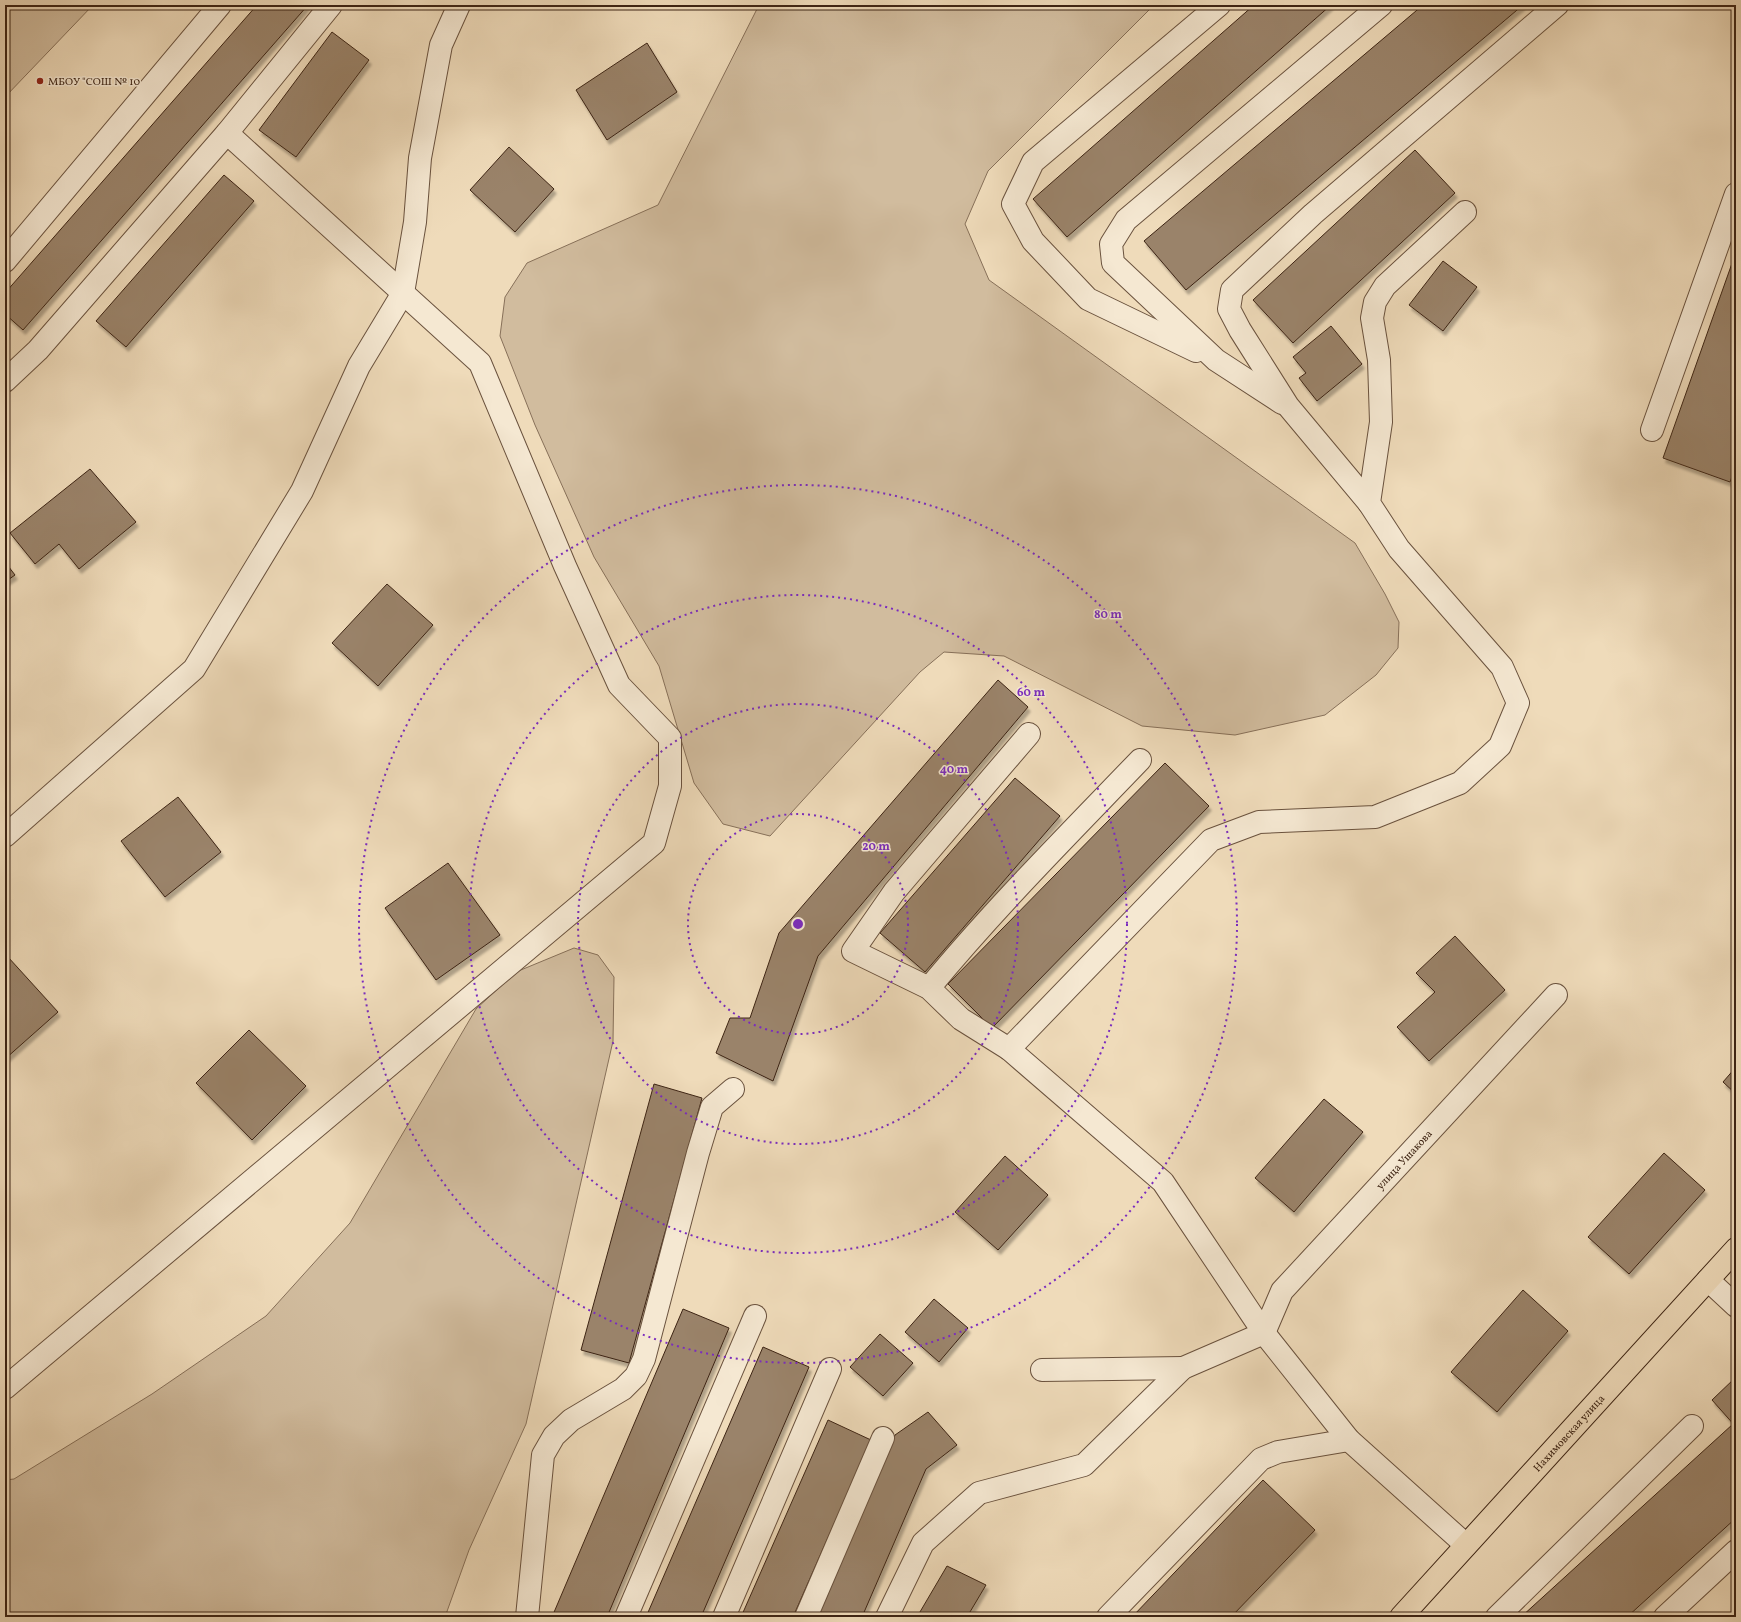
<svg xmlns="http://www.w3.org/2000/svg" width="1741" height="1622" font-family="Vollkorn,serif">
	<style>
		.green { fill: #d1bc9e; stroke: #877059 }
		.building { fill: #9a836a; stroke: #3d2414; filter: url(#shadow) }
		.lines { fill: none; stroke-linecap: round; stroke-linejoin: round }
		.minor-casing { stroke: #6a523e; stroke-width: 24 }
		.major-casing { stroke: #3d2414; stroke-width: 24 }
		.minor { stroke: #f5e8d2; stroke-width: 22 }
		.major { stroke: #efdbba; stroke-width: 22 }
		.ring { fill: none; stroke: #7b2cbf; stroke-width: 2; stroke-dasharray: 2 4 }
		.poi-dot { fill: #8f2418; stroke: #f5e8d2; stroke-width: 1.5 }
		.labels { text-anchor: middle; stroke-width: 3; stroke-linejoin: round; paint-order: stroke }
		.poi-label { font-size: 11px; fill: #3d2414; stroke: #f5e8d2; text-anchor: start }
		.street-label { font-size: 11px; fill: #3d2414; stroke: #f5e8d2 }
		.centre { fill: #7b2cbf; stroke: #f5e8d2; stroke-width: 2 }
		.ring-label { font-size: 12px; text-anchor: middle; font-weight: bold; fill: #7b2cbf; stroke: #f5e8d2; stroke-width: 3; stroke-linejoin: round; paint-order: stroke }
	</style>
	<defs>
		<filter id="shadow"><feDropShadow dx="2.5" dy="4.5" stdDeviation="1" flood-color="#0004"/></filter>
	</defs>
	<rect width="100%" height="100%" fill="#efdbba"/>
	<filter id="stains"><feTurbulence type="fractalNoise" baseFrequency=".005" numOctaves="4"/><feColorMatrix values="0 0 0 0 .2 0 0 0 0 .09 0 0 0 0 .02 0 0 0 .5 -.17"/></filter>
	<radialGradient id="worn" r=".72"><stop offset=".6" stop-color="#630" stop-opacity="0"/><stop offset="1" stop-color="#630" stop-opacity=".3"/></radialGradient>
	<path class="green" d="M5 5H93L5 97Z
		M759 5H1154L988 171 965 224 989 280 1355 543 1385 594 1399 622 1398 648 1376 675 1325 715 1235 735 1142 726 1004 656 944 652 920 672 770 836 723 824 694 783 659 666 594 557 535 425 500 336 505 297 527 263 658 205Z
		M574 948 598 955 614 977 613 1041 526 1424 469 1550 445 1617H5V1480L14 1479 152 1394 266 1316 350 1223 476 1009 516 972Z"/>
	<path class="building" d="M257 5H308L23 330 5 314V293Z
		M1254 5H1331L1067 237 1033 199Z
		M1423 5H1523L1186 290 1144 241Z
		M332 32 369 60 296 157 259 130Z
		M647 43 677 92 607 140 576 90Z
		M509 147 554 189 515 232 470 190Z
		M1415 150 1455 193 1293 343 1253 300Z
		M224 175 254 201 126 347 96 321Z
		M1736 252V466L1730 482 1663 458Z
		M1443 261 1477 287 1443 331 1409 305Z
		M1331 326 1362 364 1317 401 1299 378 1306 373 1293 357Z
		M90 469 136 522 79 569 59 544 35 564 10 533Z
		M5 562 15 575 5 582Z
		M387 584 433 625 378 686 332 643Z
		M998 680 1028 707 818 956 773 1081 716 1053 730 1018H750L779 933Z
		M1165 763 1209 806 992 1028 948 984Z
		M1015 778 1060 816 925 972 880 933Z
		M178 797 221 852 165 897 121 841Z
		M448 863 500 935 436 980 385 908Z
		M1455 936 1505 990 1429 1061 1397 1027 1435 992 1416 973Z
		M8 957 58 1012 5 1059V960Z
		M249 1030 306 1086 252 1140 196 1083Z
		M1736 1067V1094L1723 1082Z
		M654 1084 702 1098 629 1363 581 1350Z
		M1324 1099 1363 1132 1294 1212 1255 1178Z
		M1664 1153 1705 1190 1629 1274 1588 1237Z
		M1005 1156 1048 1195 998 1250 955 1212Z
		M1523 1290 1568 1331 1497 1412 1451 1372Z
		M934 1299 968 1328 939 1362 905 1332Z
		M683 1309 729 1328 607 1617H552Z
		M880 1334 913 1363 883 1396 850 1367Z
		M763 1347 809 1367 701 1617H646Z
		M1736 1377V1427L1712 1400Z
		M928 1412 957 1445 926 1469 862 1617H817L895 1435Z
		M828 1420 871 1440 793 1617H741Z
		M1733 1424 1736 1427V1518L1627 1617H1521Z
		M1263 1480 1315 1530 1231 1617H1132Z
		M947 1566 986 1585 967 1617H917Z"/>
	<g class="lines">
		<g class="minor-casing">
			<g id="minor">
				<path d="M5 261 220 5"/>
				<path d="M1196 351 1088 299 1033 241 1013 204 1033 162 1219 5"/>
				<path d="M5 381 38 350 227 133 331 5"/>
				<path d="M1282 403 1216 360 1113 263 1111 244 1126 220 1381 5"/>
				<path d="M1652 430 1736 194"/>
				<path d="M1369 503 1288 406 1240 330 1229 309 1232 290 1313 214 1557 5"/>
				<path d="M1029 734 894 892 853 951 929 988 961 1019 1009 1049 1163 1182 1264 1333 1349 1440 1466 1545"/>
				<path d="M5 836 194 669 302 491 359 366 403 293 415 222 420 158 441 45 459 5"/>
				<path d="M929 988C995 908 1068 835 1140 760"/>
				<path d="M1009 1049 1211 840 1259 822 1375 817 1460 783 1500 746 1518 703 1502 667 1399 549 1369 503 1381 422 1379 360 1372 318 1375 302 1385 286 1465 212"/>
				<path d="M1708 1280 1736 1306"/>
				<path id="s1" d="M1264 1333 1282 1291 1556 995"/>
				<path d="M1042 1370 1183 1368"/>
				<path d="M5 1388 654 843 670 786V738L619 685 565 566 480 363 227 133"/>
				<path d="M527 1617 543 1455 554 1436 571 1420 623 1389 636 1376 644 1359 698 1153 712 1107 733 1089"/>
				<path d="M626 1617 755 1316"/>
				<path d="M724 1617 830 1369"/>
				<path d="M806 1617 883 1438"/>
				<path d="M887 1617 923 1543 979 1493 1084 1465 1183 1368 1264 1333"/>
				<path d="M1108 1617 1261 1459 1278 1452 1349 1440"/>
				<path d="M1497 1617 1692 1426"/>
				<path d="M1665 1617 1736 1551"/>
			</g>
		</g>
		<g class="major-casing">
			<g id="major">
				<path id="s2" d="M1401 1617 1736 1249"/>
			</g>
		</g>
		<use href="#minor" class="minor"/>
		<use href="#major" class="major"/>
	</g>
	<g class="ring">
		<circle cx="798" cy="924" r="110"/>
		<circle cx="798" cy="924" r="220"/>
		<circle cx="798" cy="924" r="329"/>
		<circle cx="798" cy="924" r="439"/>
	</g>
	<circle class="poi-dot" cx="40" cy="81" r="4"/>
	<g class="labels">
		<g class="poi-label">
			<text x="48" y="85">МБОУ "СОШ № 10</text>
		</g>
		<g class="street-label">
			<text dy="4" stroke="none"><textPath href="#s1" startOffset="225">улица Ушакова</textPath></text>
			<text dy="4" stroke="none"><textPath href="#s2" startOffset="249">Нахимовская улица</textPath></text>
		</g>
	</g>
	<circle cx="798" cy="924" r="6" class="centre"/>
	<g class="ring-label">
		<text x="1108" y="618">80 m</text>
		<text x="1031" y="696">60 m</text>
		<text x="954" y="773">40 m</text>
		<text x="876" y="850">20 m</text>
	</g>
	<rect width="1741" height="1622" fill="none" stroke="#efdbba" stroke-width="20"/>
	<rect x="6" y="6" width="1729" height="1610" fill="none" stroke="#3d2414" stroke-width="2"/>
	<rect x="10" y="10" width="1721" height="1602" fill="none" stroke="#3d2414"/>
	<rect width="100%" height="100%" filter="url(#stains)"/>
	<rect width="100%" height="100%" fill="url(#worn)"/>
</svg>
